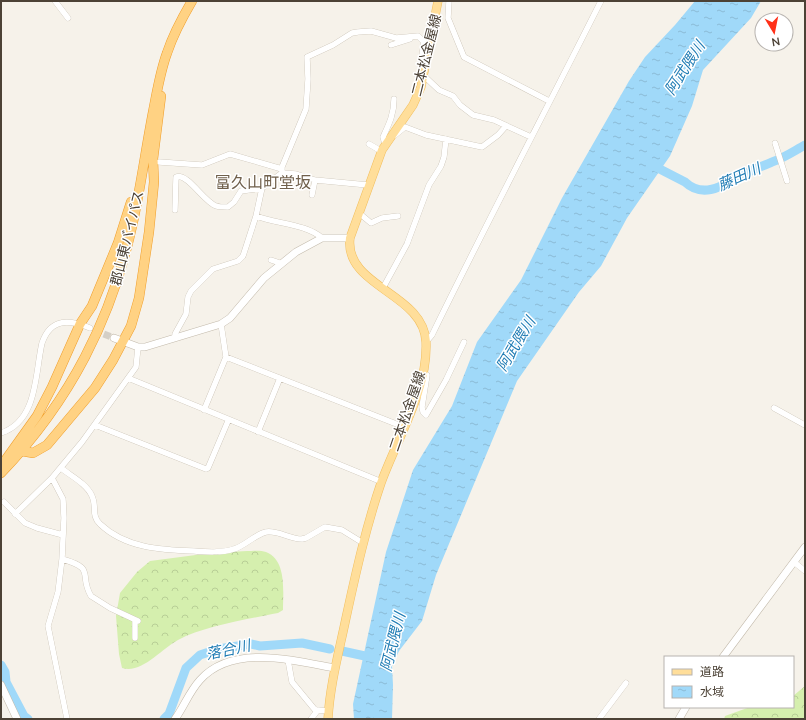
<svg xmlns="http://www.w3.org/2000/svg" width="806" height="720" font-family="Mulish,'Noto Sans JP',sans-serif">
	<style>
		.forest { fill: url(#forest-crowns) }
		.water { fill: url(#water-ripples) }
		.lines { fill: none; stroke-linecap: round; stroke-linejoin: round }
		.river { stroke: #a0d9f9; stroke-width: 9 }
		.tertiary-tunnel { stroke: #d4cfc6; stroke-width: 7; stroke-dasharray: 7 3.5; stroke-linecap: butt }
		.minor-casing { stroke: #c3baab; stroke-width: 6 }
		.tertiary-casing { stroke: #c3baab; stroke-width: 8 }
		.primary-casing { stroke: #f2be5c; stroke-width: 9 }
		.trunk-casing { stroke: #f09e2a; stroke-width: 10 }
		.minor { stroke: #fff; stroke-width: 5.5 }
		.tertiary { stroke: #fff; stroke-width: 7 }
		.primary { stroke: #ffde9a; stroke-width: 8 }
		.trunk { stroke: #ffd283; stroke-width: 9 }
		.labels { text-anchor: middle; stroke-width: 3; stroke-linejoin: round; paint-order: stroke }
		.street-label { font-size: 14px; fill: #4c4236; stroke: #fff }
		.water-label { font-size: 15px; font-style: italic; fill: #1f7cb4; stroke: #fff }
		.quarter-label { font-size: 16px; fill: #70604c; stroke: #fff }
	</style>
	<defs>
		<pattern id="forest-crowns" width="20" height="18" patternUnits="userSpaceOnUse"><rect width="20" height="18" fill="#d5efae"/><path d="M2 6a3 3 0 1 1 6 0M12 15a3 3 0 1 1 6 0" fill="none" stroke="#b8ce96"/></pattern>
		<pattern id="water-ripples" width="26" height="14" patternUnits="userSpaceOnUse"><rect width="26" height="14" fill="#a0d9f9"/><path d="M2 4q2-2 4 0t4 0M15 11q2-2 4 0t4 0" fill="none" stroke="#8bbbd6"/></pattern>
	</defs>
	<rect width="100%" height="100%" fill="#f6f2ea"/>
	<path class="forest" d="M247 551C252 551 261 550 266 552 287 560 283 592 283 610L278 613C248 619 204 626 178 640 161 649 142 674 122 668L119 654 116 616 120 593 137 572 150 561 211 553Z
		M805 686V719H724L725 716 750 707H793V696Z"/>
	<path class="water" d="M695 1H761L751 18 703 70 692 106 670 156 627 218 601 266 579 292 517 381 436 575 422 621 399 651 392 666 393 685 392 719H354L353 704 386 552 413 470 452 406 477 342 521 280 562 198 629 81 645 57 675 25Z"/>
	<g class="lines">
		<path class="river" d="M650 164 685 182C705 201 728 182 747 173 755 168 764 166 772 162 784 158 794 151 805 145
			M342 651 374 658
			M1 665 5 672 6 682 24 716 28 719
			M164 719 169 714 186 668 200 655 218 649 251 644 260 646 302 643 330 649"/>
		<path class="tertiary-tunnel" d="M94 330 114 338"/>
		<g class="minor-casing">
			<path id="minor" d="M55 1 68 18
				M449 1 448 18 464 57 549 101
				M391 45 410 39
				M423 75 439 90 453 96 460 105 473 115 494 120 531 137
				M395 135 405 127 426 135 482 147 498 135 506 126
				M775 143 787 181
				M369 144 381 151
				M385 144 383 137C389 124 394 114 394 99
				M159 162 202 165 230 154 282 169
				M368 185 315 180 296 174 282 173V167L306 109 308 79 307 57 333 45 352 33 358 32 371 31 396 38 418 36 424 42 421 62 425 68
				M312 195 315 180
				M175 210 176 177C188 173 203 201 216 206 219 207 224 207 228 207L234 202 241 191 262 188 282 173
				M359 213 371 223 382 218 398 216
				M256 216C277 224 306 224 322 238
				M271 260 280 263
				M383 288 407 244 429 185 441 166 444 157 446 139
				M175 338V334L186 314 188 297 191 291 213 269 238 261 243 256 256 216 262 188
				M426 342 432 335C487 222 545 112 601 1
				M226 357 404 427
				M422 373 427 375 422 407 423 412 426 415 446 380 464 342
				M128 378 382 482
				M774 408 805 425
				M204 410 226 357 221 324
				M95 425 206 469 208 468 228 421
				M258 432 280 378
				M1 433C38 421 35 373 42 343 51 317 70 320 90 328
				M61 468C71 476 87 484 92 496 97 506 91 516 100 524 125 548 161 550 194 551 207 552 221 553 234 549 245 546 254 535 266 532 278 530 289 539 302 539L306 538 325 527 342 530 363 543
				M52 478 63 499 64 518 62 559 58 592 48 626 67 719
				M4 502 25 523 37 528 63 535
				M15 514 52 478 82 442 136 367 138 347
				M62 559C97 569 78 574 91 596L110 608 138 621
				M794 562 805 571
				M135 620V638
				M288 660 292 682 316 711
				M311 719 318 710 329 711
				M599 719 626 683"/>
		</g>
		<g class="tertiary-casing">
			<path id="tertiary" d="M114 338 138 347H145L221 324 230 318 264 278 296 252 322 238H350
				M723 657 805 547
				M1 685 17 719
				M175 719C184 707 189 692 200 680 232 644 292 660 334 668
				M679 719 686 707"/>
		</g>
		<g class="primary-casing">
			<path id="primary" d="M328 719C330 684 339 652 346 618 356 572 366 527 381 483 397 438 428 391 426 342 424 293 344 287 350 238L382 150 413 105 421 87 438 1"/>
		</g>
		<g class="trunk-casing">
			<path id="trunk" d="M22 451 33 453 47 445 95 388 113 360 131 326 139 298 149 232 154 182 153 159 161 96
				M4 462 37 416 52 387 80 324 92 306 118 243 131 202
				M1 473C70 401 112 319 133 222 141 185 146 148 153 112 157 92 160 72 167 53 173 35 182 18 192 1"/>
		</g>
		<use href="#minor" class="minor"/>
		<use href="#tertiary" class="tertiary"/>
		<use href="#primary" class="primary"/>
		<use href="#trunk" class="trunk"/>
	</g>
	<g class="labels">
		<g class="street-label">
			<text transform="translate(426 55) rotate(-76)" y="5">二本松金屋線</text>
			<text transform="translate(127 238) rotate(-76)" y="5">郡山東バイパス</text>
			<text transform="translate(407 411) rotate(-71)" y="5">二本松金屋線</text>
		</g>
		<g class="water-label">
			<text transform="translate(685 68) rotate(-57)" y="5">阿武隈川</text>
			<text transform="translate(739 177) rotate(-24)" y="5">藤田川</text>
			<text transform="translate(516 344) rotate(-59)" y="5">阿武隈川</text>
			<text transform="translate(393 642) rotate(-76)" y="5">阿武隈川</text>
			<text transform="translate(228 650) rotate(-12)" y="5">落合川</text>
		</g>
		<g class="quarter-label">
			<text x="263" y="188">富久山町堂坂</text>
		</g>
	</g>
	<rect width="806" height="720" fill="none" stroke="#4c4236" stroke-width="4"/>
	<rect x="664" y="656" width="130" height="52" fill="#ffffff" stroke="#b7b3af"/>
	<rect x="672" y="669" width="20" height="6" fill="#ffde9a" stroke="#b7b3af"/>
	<text x="700" y="676" font-size="12" fill="#4c4236">道路</text>
	<rect x="672" y="686" width="20" height="12" fill="url(#water-ripples)" stroke="#b7b3af"/>
	<text x="700" y="696" font-size="12" fill="#4c4236">水域</text>
	<g transform="translate(774 32) rotate(170)"><circle r="19" fill="#ffffff" stroke="#b7b3af"/>
	<path d="M0-3L7 15L0 10L-7 15Z" fill="#ff3018"/>
	<text y="-6" font-size="11" font-weight="bold" text-anchor="middle" fill="#4c4236">N</text>
	</g>
</svg>
